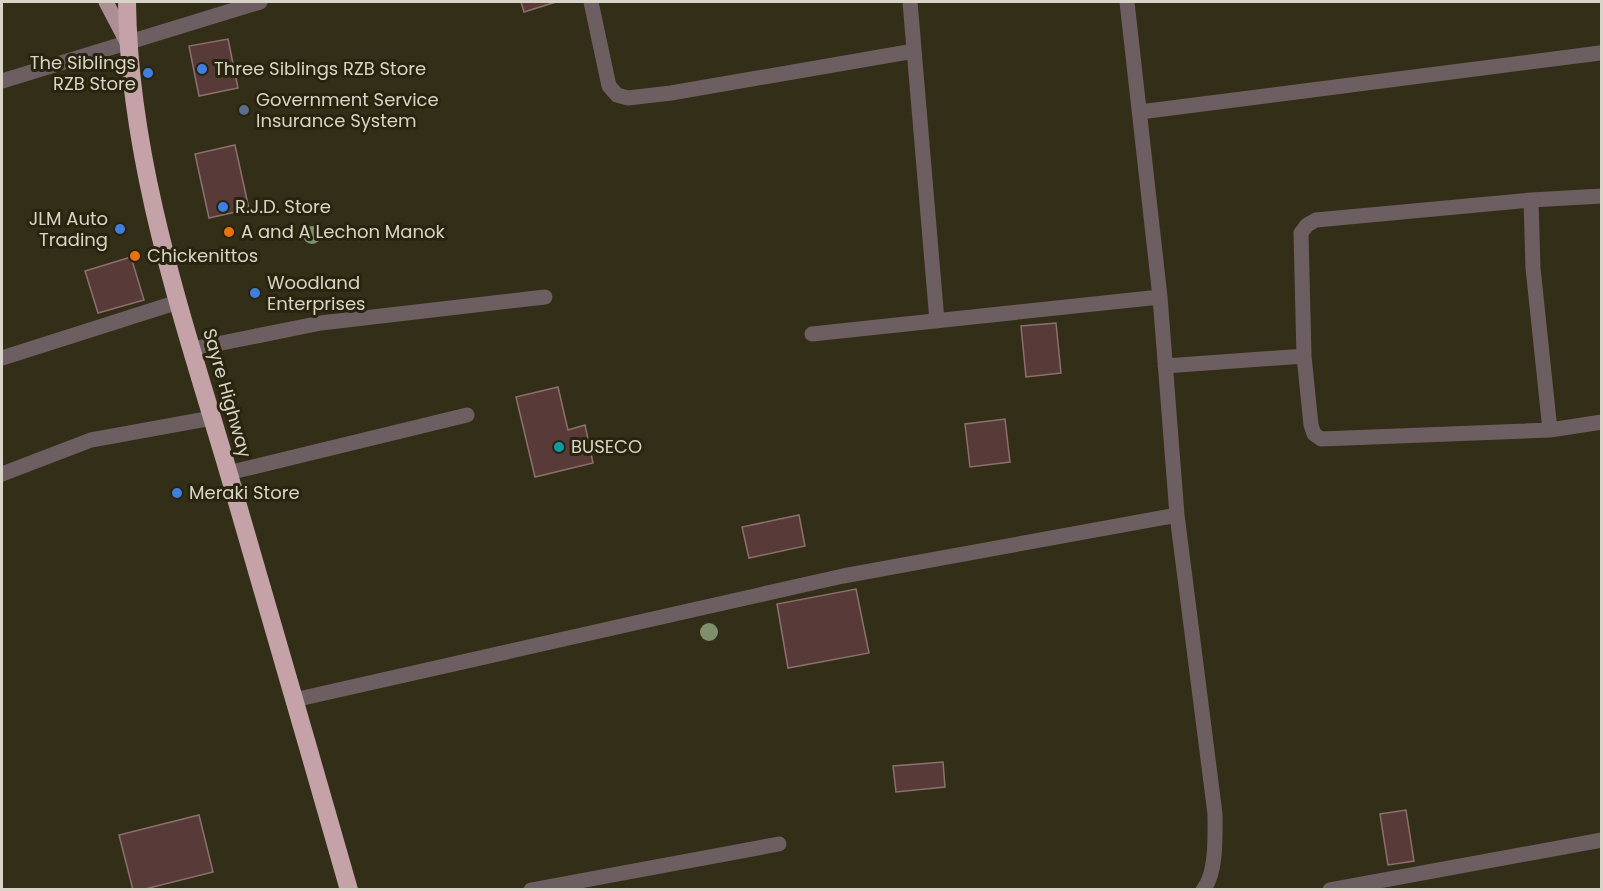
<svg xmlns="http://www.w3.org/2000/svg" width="1603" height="891" font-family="Poppins,sans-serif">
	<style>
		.building { fill: #583b39; stroke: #8c706d; stroke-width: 1.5 }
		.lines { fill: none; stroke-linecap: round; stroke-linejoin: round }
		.minor { stroke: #6d5f61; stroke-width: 15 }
		.major { stroke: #ab8f94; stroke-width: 15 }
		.highway { stroke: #c4a2a7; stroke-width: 18 }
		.tree { fill: #7f8f6c }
		.shop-dot { fill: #3f7fe0; stroke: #29240e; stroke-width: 2 }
		.service-dot { fill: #5c6f8a; stroke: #29240e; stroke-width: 2 }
		.food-dot { fill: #e8710a; stroke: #29240e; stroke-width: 2 }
		.culture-dot { fill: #0f9aa8; stroke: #29240e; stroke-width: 2 }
		.labels { text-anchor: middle; stroke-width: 6; stroke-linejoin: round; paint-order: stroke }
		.poi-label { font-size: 18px; fill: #d8d5c8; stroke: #29240e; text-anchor: start }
		.street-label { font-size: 18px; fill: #d8d5c8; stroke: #29240e }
	</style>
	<rect width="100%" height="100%" fill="#332e18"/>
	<path class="building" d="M521 2H556L524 12Z
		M228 39 238 88 199 96 189 46Z
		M235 145 249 209 209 218 195 154Z
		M131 257 144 300 98 313 85 271Z
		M1056 323 1061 373 1026 377 1021 326Z
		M558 387 568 430 585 425 593 463 535 477 516 397Z
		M1005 419 1010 462 970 467 965 424Z
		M799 515 805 546 749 558 742 527Z
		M856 589 869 653 788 668 777 604Z
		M943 762 945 787 896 792 893 766Z
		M1406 810 1414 861 1388 865 1380 814Z
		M199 815 213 872 141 890H133L119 835Z"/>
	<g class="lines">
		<path class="minor" d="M591 2 609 86 617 95 628 98 671 93 914 51
			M910 2 937 321
			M1127 2 1160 297 1177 515 1215 814C1215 834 1217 874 1203 890
			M2 81 260 2
			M1140 112 1600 53
			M1531 200 1533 268 1550 430
			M812 334 1160 297
			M192 349 321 323 545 297
			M1304 356 1311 425 1314 434 1321 439 1550 430 1602 422
			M2 358 178 302
			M1165 366 1304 356 1301 233 1307 225 1316 220 1531 200 1602 196
			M228 473 467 415
			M2 474 91 440 212 418
			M294 700 843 576 1177 515
			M531 890 779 844
			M1330 890 1602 840"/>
		<path class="major" d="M106 2 127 42"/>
		<path class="highway" d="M127 2C129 160 181 313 226 464 268 606 308 748 349 890"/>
	</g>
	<g class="tree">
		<circle cx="312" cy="235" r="9"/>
		<circle cx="709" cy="632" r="9"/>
	</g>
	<g class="shop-dot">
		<circle cx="202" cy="69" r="6"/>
		<circle cx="148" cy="73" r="6"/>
		<circle cx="223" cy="207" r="6"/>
		<circle cx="120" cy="229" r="6"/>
		<circle cx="255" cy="293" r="6"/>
		<circle cx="177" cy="493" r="6"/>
	</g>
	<circle class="service-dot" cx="244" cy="110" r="6"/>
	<g class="food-dot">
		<circle cx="229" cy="232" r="6"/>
		<circle cx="135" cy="256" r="6"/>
	</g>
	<circle class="culture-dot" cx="559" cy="447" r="6"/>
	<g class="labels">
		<g class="poi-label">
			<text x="136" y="69" text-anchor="end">The Siblings<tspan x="136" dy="21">RZB Store</tspan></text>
			<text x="214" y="75">Three Siblings RZB Store</text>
			<text x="256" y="106">Government Service<tspan x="256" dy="21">Insurance System</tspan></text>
			<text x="235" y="213">R.J.D. Store</text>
			<text x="108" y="225" text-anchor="end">JLM Auto<tspan x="108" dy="21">Trading</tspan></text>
			<text x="241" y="238">A and A Lechon Manok</text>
			<text x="147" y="262">Chickenittos</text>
			<text x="267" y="289">Woodland<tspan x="267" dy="21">Enterprises</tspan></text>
			<text x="571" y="453">BUSECO</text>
			<text x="189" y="499">Meraki Store</text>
		</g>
		<g class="street-label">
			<text transform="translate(227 393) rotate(74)" y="6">Sayre Highway</text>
		</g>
	</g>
	<rect width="1603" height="891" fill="none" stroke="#d8d5c8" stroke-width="6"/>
</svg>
